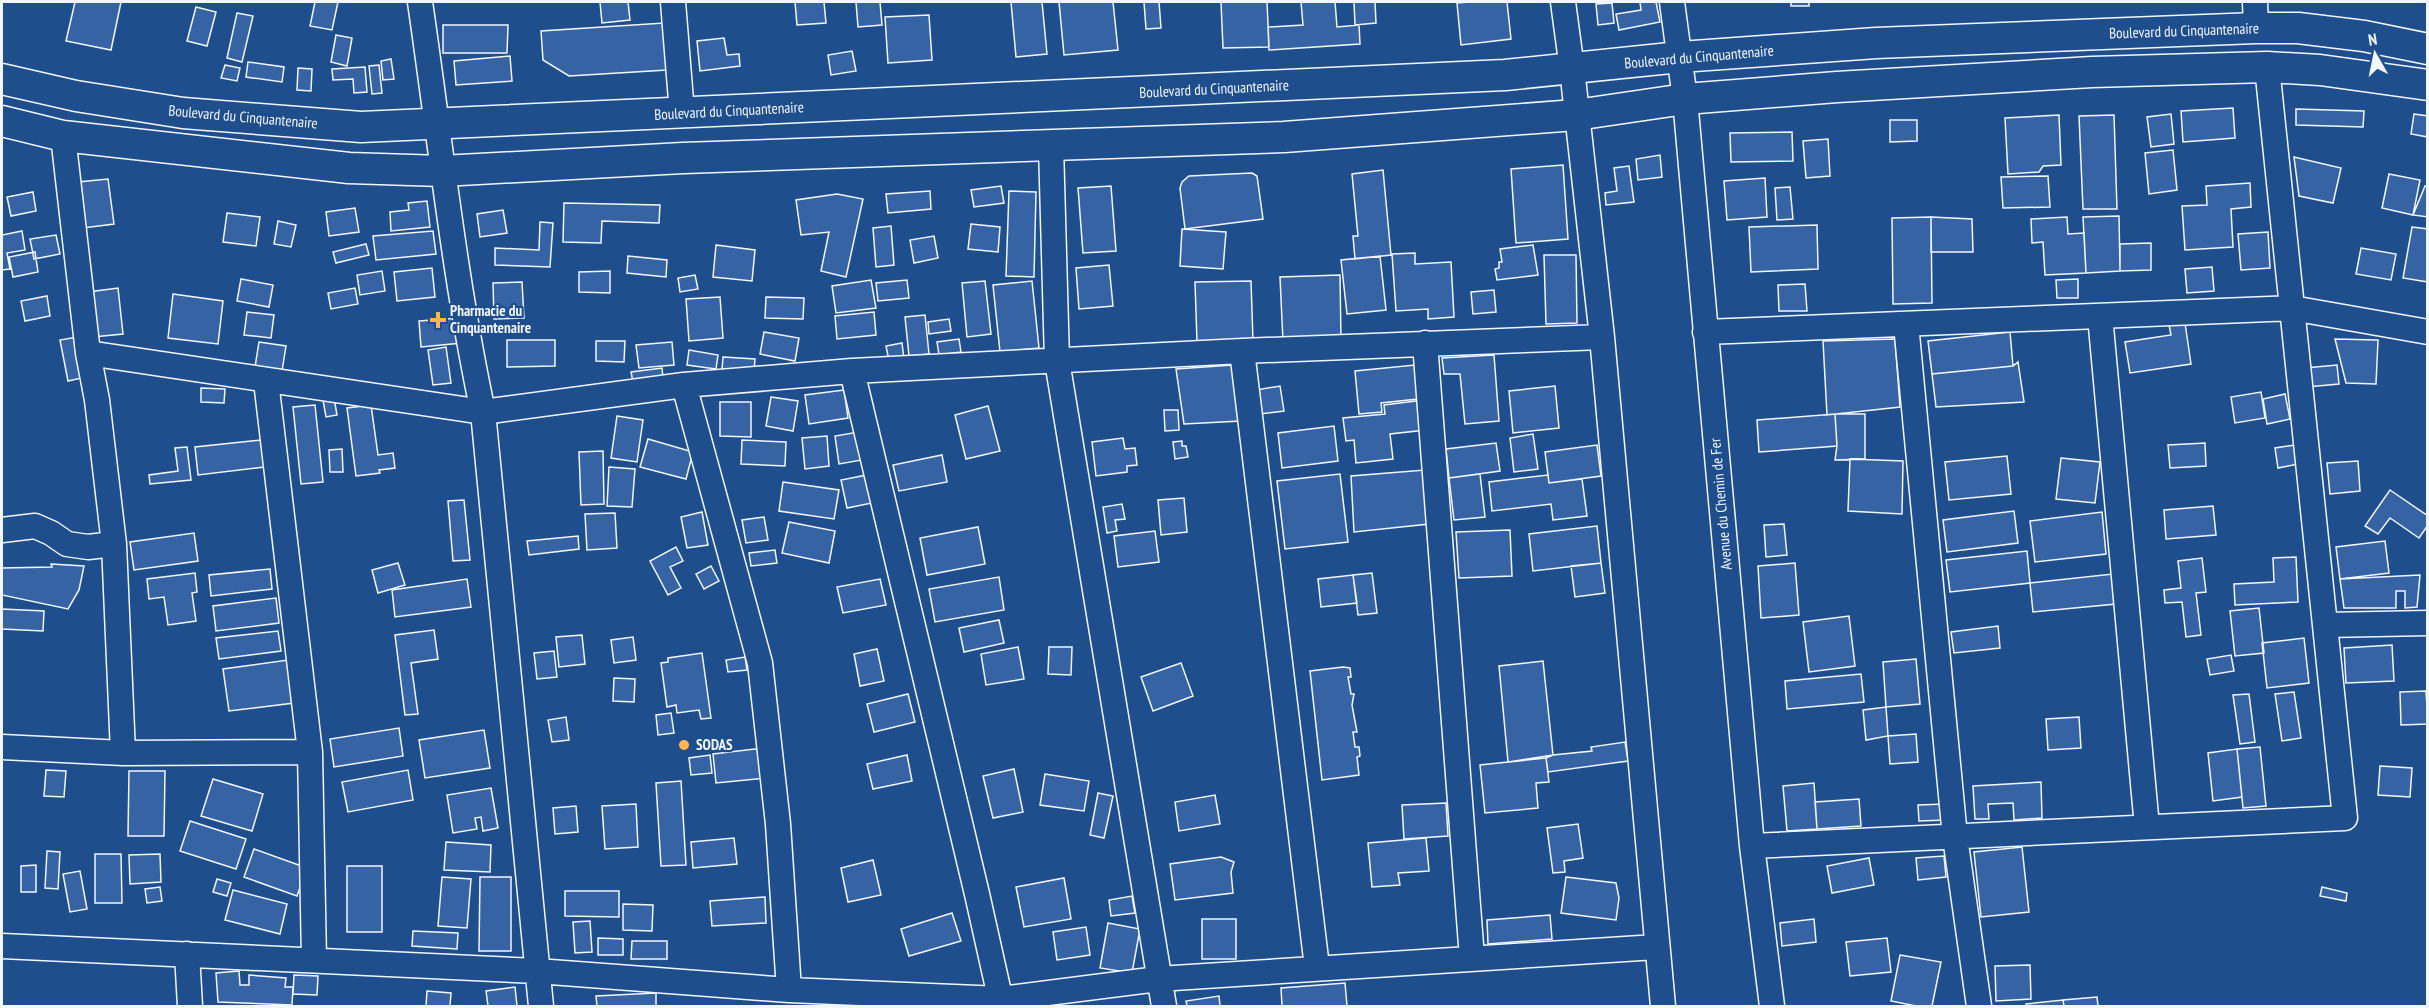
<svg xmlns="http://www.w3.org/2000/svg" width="2429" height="1008" font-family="'PT Sans Narrow',sans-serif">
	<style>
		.building { fill: #3563a3; stroke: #f2f6ff; stroke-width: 1.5 }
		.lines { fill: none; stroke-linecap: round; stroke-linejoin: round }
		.minor-casing { stroke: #f2f6ff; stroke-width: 27 }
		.major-casing { stroke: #f2f6ff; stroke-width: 33 }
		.minor { stroke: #1f4e8c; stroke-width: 24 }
		.major { stroke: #1f4e8c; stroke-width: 30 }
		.poi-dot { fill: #ffb74d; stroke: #1f4e8c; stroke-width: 2 }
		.labels { text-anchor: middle; stroke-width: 4.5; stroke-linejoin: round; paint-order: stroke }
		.street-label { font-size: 15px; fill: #f2f6ff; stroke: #1f4e8c }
		.poi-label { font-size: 15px; font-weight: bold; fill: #f2f6ff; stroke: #1f4e8c; text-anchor: start }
	</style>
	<rect width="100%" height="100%" fill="#1f4e8c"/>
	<path class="building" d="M75 2H121L111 50 66 41Z
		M315 2H338L332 30 310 26Z
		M600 2H628L630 20 602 23Z
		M795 2H824L826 23 797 25Z
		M856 2H880L882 25 858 27Z
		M1011 2H1042L1047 54 1016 57Z
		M1059 2H1113L1118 50 1064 55Z
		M1144 2H1159L1161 28 1146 29Z
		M1221 2H1267L1269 47 1223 48Z
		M1301 2H1335L1337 27 1359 25 1360 44 1269 50 1268 27 1303 25Z
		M1354 2H1375L1376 23 1355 25Z
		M1469 2H1507L1511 39 1461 45 1457 3Z
		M1640 2H1656L1660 22 1619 30 1616 14 1641 10Z
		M1791 2H1809V6H1791Z
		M1612 3 1614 23 1598 25 1596 4Z
		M196 7 216 12 207 46 187 41Z
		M237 13 253 16 242 62 227 58Z
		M929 15 932 60 888 63 885 17Z
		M664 23 667 70 569 76 543 60 541 31Z
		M443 25H508L507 53H443Z
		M336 35 352 38 347 66 331 62Z
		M724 38 727 55 739 54 740 66 700 71 697 41Z
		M852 51 856 71 831 75 828 55Z
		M510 56 512 81 456 85 454 61Z
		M391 59 394 79 383 80 381 61Z
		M248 62 284 67 282 82 246 77Z
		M225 65 240 68 237 81 221 78Z
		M379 65 382 93 372 94 369 66Z
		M365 67 367 92 354 93 353 79 333 80 332 69Z
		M298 68 312 69 311 91 297 90Z
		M2233 108 2235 138 2183 142 2181 111Z
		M2296 109 2364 111 2363 127 2296 125Z
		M2171 114 2174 144 2151 147 2147 117Z
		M2414 114 2428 116V137L2411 134Z
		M2059 115 2061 165 2043 166 2039 172 2008 174 2005 118Z
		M2114 115 2117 209H2083L2079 116Z
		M1890 120H1917V141L1890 142Z
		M1792 132 1793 161 1731 162 1730 133Z
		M1828 139 1830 176 1806 178 1803 141Z
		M2173 150 2177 190 2149 194 2145 153Z
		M1660 155 1662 177 1638 180 1636 159Z
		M2294 157 2341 168 2333 203 2299 196Z
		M1563 165 1568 239 1516 243 1511 169Z
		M1629 166 1634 202 1606 205 1605 193 1617 191 1614 168Z
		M1383 170 1391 255 1355 259 1353 236H1358L1352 174Z
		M1252 173 1257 176 1263 219 1185 229 1180 188 1182 182 1189 176Z
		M2389 174 2420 180 2413 215 2382 208Z
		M2048 176 2050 207 2003 208 2001 177Z
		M1765 178 1767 217 1727 220 1724 181Z
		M108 179 114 224 83 228 78 182Z
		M2250 183 2251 207 2231 209 2233 247 2185 250 2182 206 2207 205 2206 186Z
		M1001 186 1004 203 974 207 971 190Z
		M1111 186 1116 251 1083 253 1078 188Z
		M2425 186 2428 187V217L2413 215Z
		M1790 187 1793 219 1777 220 1775 188Z
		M930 191 931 209 888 213 886 194Z
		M1009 191 1036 192 1034 277 1006 276Z
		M33 192 36 211 11 216 7 197Z
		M837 194 863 199 846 277 821 271 829 232 801 235 796 200Z
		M427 201 430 227 391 231 390 212 409 210 408 203Z
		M564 203 660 205 659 223 602 221 601 243 563 242Z
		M355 208 359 232 329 236 326 212Z
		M503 210 507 233 480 237 477 214Z
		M227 213 260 217 256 246 223 242Z
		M2119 216 2120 271 2086 273 2083 217Z
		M1931 217 1972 219 1973 252H1931Z
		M1931 217 1932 303 1893 304 1892 218Z
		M2067 217 2068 234 2084 233 2086 273 2045 275 2043 242 2032 243 2031 219Z
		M278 221 296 225 291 247 274 244Z
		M540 222 553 223 550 267 495 265V248L539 250Z
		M971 224 1000 227 998 252 968 249Z
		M1817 225 1818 269 1751 272 1749 227Z
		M891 226 894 265 876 267 873 228Z
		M2412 227 2428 229V282L2403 278Z
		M1182 229 1226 232 1223 269 1180 266Z
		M22 231 25 250 7 253 10 269 2 270V235Z
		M433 231 436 254 376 260 373 236Z
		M2268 232 2270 268 2241 270 2238 234Z
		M56 235 60 254 34 259 30 239Z
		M934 236 938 258 914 263 910 240Z
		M2151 243V270L2120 271V244Z
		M366 244 369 255 336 263 333 252Z
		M716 245 755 250 752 281 713 277Z
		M1533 245 1538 275 1497 280 1495 269 1499 268V262H1502L1500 249Z
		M2361 248 2396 254 2391 280 2356 274Z
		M35 252 38 272 13 277 9 257Z
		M1415 253V264L1451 262 1454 317 1428 319V309L1396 311 1392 254Z
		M1544 255H1576L1577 323 1546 324Z
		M628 256 667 260 666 277 627 273Z
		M1380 256 1386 310 1347 314 1341 260Z
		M1109 265 1113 306 1079 309 1076 268Z
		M2212 267 2214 291 2187 293 2185 269Z
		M432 268 435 297 397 301 394 272Z
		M382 271 385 291 360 295 357 275Z
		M610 271V293L579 292V272Z
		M695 275 698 289 680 292 678 278Z
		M1340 275 1341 340 1283 342 1280 277Z
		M241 279 273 285 269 307 237 301Z
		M2078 279V298H2057L2056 280Z
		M871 280 876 308 836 313 832 286Z
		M907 280 909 298 878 301 876 283Z
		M985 281 991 334 967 337 962 283Z
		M1032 281 1039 348 1000 352 993 285Z
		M1251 281 1253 341 1197 342 1195 282Z
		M522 282 524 318 494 319 493 283Z
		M1805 284 1807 311H1779L1778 285Z
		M118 288 123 334 93 337 88 292Z
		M355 288 358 304 331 309 328 293Z
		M1494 290 1496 312 1473 314 1471 292Z
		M173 294 223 301 218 344 168 338Z
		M47 296 50 316 25 321 21 301Z
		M720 297 723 338 689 341 686 299Z
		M766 297 804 298 803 319 765 318Z
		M247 312 274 315 271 338 244 335Z
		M874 312 876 335 837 339 835 316Z
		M925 315 929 354 909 356 905 317Z
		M460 318 462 343 421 347 419 321Z
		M949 319 951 331 929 334 928 322Z
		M2185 323 2191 364 2130 373 2125 342 2171 335 2169 325Z
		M764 332 799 338 795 361 760 354Z
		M2010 332 2013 366 1932 374 1928 341Z
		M77 337 86 377 68 381 60 340Z
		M959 339 961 352 939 355 937 342Z
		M1895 339 1900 407 1827 415 1823 341Z
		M2335 339 2378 340 2376 384 2346 383Z
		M507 340H555V366L507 367Z
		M596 341H625L624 362 596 361Z
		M259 342 286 346 282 371 255 367Z
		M672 342 674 365 639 368 636 345Z
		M902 343 904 359 889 361 886 346Z
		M446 347 451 383 433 385 428 350Z
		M689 350 718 355 716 369 687 365Z
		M1494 355 1499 421 1465 424 1460 374H1444L1442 358Z
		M723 357 755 359 754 371 722 369Z
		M2018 362 2024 402 1936 407 1932 374 2013 366Z
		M1233 365 1241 421 1184 424 1176 369Z
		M1415 365 1418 399 1381 403 1382 412 1359 414 1355 371Z
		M2337 365 2339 384 2307 387 2305 368Z
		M662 368 663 378 633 382 631 372Z
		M1280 386 1284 411 1260 414 1256 390Z
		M1555 386 1559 428 1513 433 1509 391Z
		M201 388 225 389 224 403 201 402Z
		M844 390 848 418 809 424 805 395Z
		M2261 392 2265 418 2235 423 2231 397Z
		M2285 394 2290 419 2267 424 2263 399Z
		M771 397 798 401 793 431 766 426Z
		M334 398 337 415 326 417 323 400Z
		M1424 400 1426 430 1390 434 1393 459 1356 463 1354 440 1346 441 1343 418 1385 414 1384 405Z
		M720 402H751V437L720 436Z
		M315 405 323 482 301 484 293 407Z
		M371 405 378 455 393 453 395 468 379 470 380 473 356 476 347 408Z
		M988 406 1000 451 966 459 955 415Z
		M1164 410H1178L1179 430 1165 431Z
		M1835 414H1865V459L1835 460 1837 446Z
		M1835 414 1837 446 1759 452 1757 420Z
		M617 416 643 420 637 462 611 458Z
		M1334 426 1338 461 1282 468 1278 433Z
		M858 432 862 460 839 464 835 436Z
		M1533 434 1538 469 1514 472 1510 438Z
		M827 436 829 466 805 469 802 438Z
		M1123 438 1125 449 1135 448 1137 465 1127 466V472L1096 476 1092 442Z
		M648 439 693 452 686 479 640 467Z
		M261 440 264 467 198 475 195 447Z
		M742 440 786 442 785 466 741 464Z
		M1182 441V446H1186L1188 457 1175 459 1173 442Z
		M1496 443 1500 471 1449 478 1446 449Z
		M2205 443 2206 466 2170 468 2168 445Z
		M1597 445 1601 476 1549 483 1545 452Z
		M2295 445 2298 464 2278 468 2275 448Z
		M187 447 191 480 150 484 149 475 178 471 175 448Z
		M342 449 343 472H330L329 450Z
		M603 451 604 504 581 505 579 452Z
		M942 455 947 482 899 491 893 465Z
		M2007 456 2011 494 1949 500 1945 462Z
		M2061 458 2100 462 2095 503 2056 499Z
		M1850 459 1903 461 1902 514 1848 511Z
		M2358 461 2360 491 2330 494 2327 463Z
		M609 467 635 469 632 507 607 506Z
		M1425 470 1429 524 1354 532 1351 476Z
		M1340 474 1348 542 1285 549 1277 481Z
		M1480 474 1485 517 1454 520 1449 478Z
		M867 475 872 503 847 508 841 480Z
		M1548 475 1549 483 1582 479 1587 516 1553 520 1551 504 1492 511 1489 482Z
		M783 482 839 490 834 519 779 511Z
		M2390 490 2428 516V525L2419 538 2390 518 2378 534 2365 526Z
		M1184 498 1187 532 1161 535 1158 500Z
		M464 500 470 560 453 561 448 501Z
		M1122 504 1125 519 1115 520 1117 531 1107 533 1103 507Z
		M2213 506 2216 535 2166 539 2164 510Z
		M2014 511 2018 543 1947 552 1943 520Z
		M702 512 708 545 687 548 681 517Z
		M2102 512 2106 554 2035 562 2030 521Z
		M615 513 617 548 587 550 585 514Z
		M764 517 768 540 746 543 742 520Z
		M789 522 835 531 829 563 782 553Z
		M1784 524 1787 555 1766 557 1764 525Z
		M1597 526 1601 563 1533 571 1529 534Z
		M978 527 985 564 927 575 920 538Z
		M1510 530 1512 576 1459 578 1456 532Z
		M1155 531 1159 562 1118 567 1114 536Z
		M194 533 198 561 134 570 130 542Z
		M578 536 579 549 529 555 527 541Z
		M2385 541 2389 573 2340 579 2336 547Z
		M676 547 683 561 670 567 681 588 668 595 650 561Z
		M775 550 777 563 751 566 749 553Z
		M2027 551 2030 583 1950 592 1946 560Z
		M2296 557 2298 602 2235 605 2234 584 2274 582 2273 558Z
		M2202 558 2206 592 2196 593 2201 635 2186 637 2182 602 2165 603 2164 590 2181 588 2178 561Z
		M398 563 405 585 378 593 372 570Z
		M1601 563 1605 593 1575 597 1571 566Z
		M1795 563 1799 615 1761 618 1758 566Z
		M51 564 84 566 79 590 68 609 2 595V568L52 567Z
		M711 566 719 581 704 589 696 574Z
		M270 569 272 589 211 596 209 575Z
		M195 573 197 592 192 593 196 621 168 625 164 597 149 599 147 579Z
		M1372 573 1377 613 1358 615 1353 575Z
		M2113 574 2116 604 2033 612 2030 583Z
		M1353 575 1357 603 1321 607 1318 579Z
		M2420 575 2417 607 2405 608V591H2396V608H2344L2340 579Z
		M999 577 1004 610 935 622 929 589Z
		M467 579 471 607 395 617 392 590Z
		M880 579 886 605 843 613 837 587Z
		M276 598 279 623 216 631 213 606Z
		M2259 608 2264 653 2235 656 2230 611Z
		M2 609 44 611 43 631 2 629Z
		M1849 616 1855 666 1809 672 1803 622Z
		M999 620 1004 643 964 652 959 628Z
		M1998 626 2000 648 1954 653 1951 632Z
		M434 630 438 659 411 663 418 714 405 715 395 635Z
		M278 631 281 651 219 659 216 638Z
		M582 635 585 664 559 667 556 637Z
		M633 637 636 660 614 663 611 640Z
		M2304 638 2309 683 2267 688 2262 643Z
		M2392 645 2394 681 2346 683 2344 648Z
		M1018 647 1024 679 986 685 981 654Z
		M1049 647H1072L1071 675 1048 674Z
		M877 649 884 681 860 686 854 654Z
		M554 651 557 677 537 679 534 653Z
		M702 653 711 718 701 719 699 710 677 713 676 705 667 707 661 663 668 662V658Z
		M2231 655 2234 671 2210 675 2207 659Z
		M745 657 747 670 728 672 726 660Z
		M1916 659 1920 704 1886 707 1883 662Z
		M288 660 294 703 229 711 223 669Z
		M1543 661 1553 755 1508 762 1499 666Z
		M1181 663 1193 696 1153 711 1141 677Z
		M1343 667 1350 668 1351 677H1348L1351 694H1354L1352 705 1357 732H1353L1355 747H1359L1360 756 1357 757 1359 775 1322 780 1310 671Z
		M1861 674 1864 702 1787 709 1785 681Z
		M614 678 635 679 634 702 613 701Z
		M2426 691 2428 724 2401 725 2400 692Z
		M2294 692 2301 738 2282 741 2275 694Z
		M908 694 915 722 874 732 867 704Z
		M2249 694 2255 742 2240 744 2233 695Z
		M1886 707 1888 736 1866 740 1863 710Z
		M671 713 674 733 658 735 656 715Z
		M566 717 569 740 552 742 548 720Z
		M2079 717 2081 748 2048 750 2046 719Z
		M399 728 403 756 334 767 330 739Z
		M484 730 490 768 425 778 419 740Z
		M1916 734 1918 762 1890 764 1888 736Z
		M1625 742 1628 761 1548 772 1546 758 1553 755 1592 751 1591 747Z
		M2260 747 2266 806 2243 808 2237 749Z
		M763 748 766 778 716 783 713 754Z
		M2237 749 2242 797 2213 801 2208 753Z
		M710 755 712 773 691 775 689 758Z
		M907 755 912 781 873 789 867 764Z
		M1546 758 1549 782 1536 783 1538 808 1485 813 1480 765Z
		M2380 766 2412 768 2410 797 2378 795Z
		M1014 769 1023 812 993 818 983 776Z
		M46 770 66 771 64 797 44 796Z
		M408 770 413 800 348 812 342 782Z
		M129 771H165L164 836H128Z
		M1045 774 1089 781 1084 811 1040 805Z
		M213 779 263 794 252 831 201 816Z
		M681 781 686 865 661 866 656 783Z
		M2041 782 2042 818 2014 820 2013 803 1988 804 1989 819H1975L1973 786Z
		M1814 783 1817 829 1787 831 1783 786Z
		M491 788 498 828 483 831 481 817 475 818 477 829 453 833 447 795Z
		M1098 793 1113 796 1104 838 1090 835Z
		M1215 795 1220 824 1179 831 1175 802Z
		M1859 799 1861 826 1817 829 1815 802Z
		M1446 803 1448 836 1404 839 1402 805Z
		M636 804 638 847 605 849 602 806Z
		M1945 804 1946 820 1919 821 1918 805Z
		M576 806 578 832 555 834 553 808Z
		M190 821 246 839 236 869 180 851Z
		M1578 824 1583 858 1564 861 1565 872 1553 873 1547 828Z
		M734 838 737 864 693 868 691 842Z
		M1426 838 1429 871 1398 873 1400 885 1372 887 1368 843Z
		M446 842 491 845 490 872 444 870Z
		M2022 847 2029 912 1981 917 1974 852Z
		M254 849 307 868 297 896 244 877Z
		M47 851 60 852 58 889 45 888Z
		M95 854H121L122 903H95Z
		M160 854 161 882 130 884 129 855Z
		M1944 856 1946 877 1918 880 1916 858Z
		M1221 857 1234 862 1231 872 1233 893 1175 900 1170 864Z
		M1869 858 1874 885 1832 893 1827 866Z
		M873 860 881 895 848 902 841 868Z
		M36 865V892H21V866Z
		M347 866H382V932H347Z
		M80 871 87 909 70 912 63 874Z
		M442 877 471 879 467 928 438 926Z
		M480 877H511V951H479Z
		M1566 877 1616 883 1619 898 1616 920 1561 913Z
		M1064 878 1071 919 1024 927 1016 887Z
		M217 879 231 883 227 896 213 892Z
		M160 887 162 901 147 903 145 889Z
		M2322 887 2347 893 2346 901 2320 896Z
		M233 890 287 904 280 934 225 920Z
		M565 891H619V917L565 916Z
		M1132 896 1135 913 1111 916 1109 900Z
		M765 897 766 923 712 926 710 901Z
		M623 904 653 905 652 931 623 930Z
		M952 913 961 941 909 956 901 929Z
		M1550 915 1552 939 1488 944 1487 920Z
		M1202 919H1236V959H1202Z
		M1814 919 1816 942 1782 946 1780 923Z
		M590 921 592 952 575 953 573 922Z
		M1108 923 1140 929 1132 973 1100 968Z
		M1086 927 1090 955 1057 960 1053 932Z
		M413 931 458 933 457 949 412 946Z
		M598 938 623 939V955H598Z
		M1887 938 1891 972 1850 976 1846 942Z
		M632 941H667V959H631Z
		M1900 955 1941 962 1932 1006H1916L1891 1001Z
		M2030 965 2031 999 1996 1001 1995 966Z
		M239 971 240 985H249V975L286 978 285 987H293L292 1005 218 1002 216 973Z
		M294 975 318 976 317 995 293 994Z
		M1345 983 1347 1006H1282L1281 988Z
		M515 987 517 1006H488L486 991Z
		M427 991 451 993 450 1006H426Z
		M656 993V1006H597L596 996Z
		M1219 996 1220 1006H1187L1186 1001Z
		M2097 997 2098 1006H2064L2063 1000Z
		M2063 1000 2064 1006H2026V1004Z"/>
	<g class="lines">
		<g class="minor-casing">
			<path id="minor" d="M420 2C440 139 454 276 483 412L541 1006
				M673 2 682 113
				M1563 2 1572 69 1602 337 1663 1006
				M1672 2 1685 99 1752 846 1772 1006
				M2255 2 2256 28
				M63 136 88 353 97 400 114 544 123 753
				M1051 146 1057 361 1164 1006
				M2100 316 2147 827
				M1906 324 1955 837 1979 1006
				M1705 332 2292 308 2428 332
				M1425 343 1472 958
				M1242 351 1317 967
				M88 353 483 412 684 385 852 371 1242 351 1602 337
				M852 371 977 894 1002 1006
				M266 381 310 752 314 960
				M684 385 760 663 778 824 789 990
				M2 530 35 526 51 533 67 544 88 547 114 544
				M2325 625 2428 623
				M2 747 123 753 310 752
				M1752 846 2345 818 2267 67
				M2 946 537 971 789 990 1001 999 1158 979 1656 947
				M187 954 190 1006"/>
		</g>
		<g class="major-casing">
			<path id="major" d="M2 79 76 96 183 113 361 127 1505 75 1680 57 1876 43 2256 28H2298L2364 36 2428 49
				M2 121 63 136 349 168 442 171 683 158 1284 137 1576 115 1685 99 1837 87 2092 72 2267 67 2320 70 2428 85"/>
		</g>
		<use href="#minor" class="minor"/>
		<use href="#major" class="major"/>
	</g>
	<g class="poi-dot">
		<path d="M435 311h6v6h6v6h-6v6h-6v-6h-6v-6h6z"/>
		<circle cx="684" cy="745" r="6"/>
	</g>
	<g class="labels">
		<g class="street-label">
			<text transform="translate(2184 31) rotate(-2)" y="5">Boulevard du Cinquantenaire</text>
			<text transform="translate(1699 57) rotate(-5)" y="5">Boulevard du Cinquantenaire</text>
			<text transform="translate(1214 89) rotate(-3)" y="5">Boulevard du Cinquantenaire</text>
			<text transform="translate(729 111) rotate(-3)" y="5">Boulevard du Cinquantenaire</text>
			<text transform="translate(243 117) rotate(5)" y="5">Boulevard du Cinquantenaire</text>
			<text transform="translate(1721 504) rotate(-95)" y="5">Avenue du Chemin de Fer</text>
		</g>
		<g class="poi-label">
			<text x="450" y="316">Pharmacie du<tspan x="450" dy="17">Cinquantenaire</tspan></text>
			<text x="696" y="750">SODAS</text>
		</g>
	</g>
	<rect width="2429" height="1008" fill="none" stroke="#f2f6ff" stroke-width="6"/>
	<g transform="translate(2375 54) rotate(351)" stroke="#1f4e8c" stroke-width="4.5" paint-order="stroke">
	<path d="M0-4.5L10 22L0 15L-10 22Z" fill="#f2f6ff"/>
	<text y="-9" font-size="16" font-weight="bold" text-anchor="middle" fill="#f2f6ff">N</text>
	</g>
</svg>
